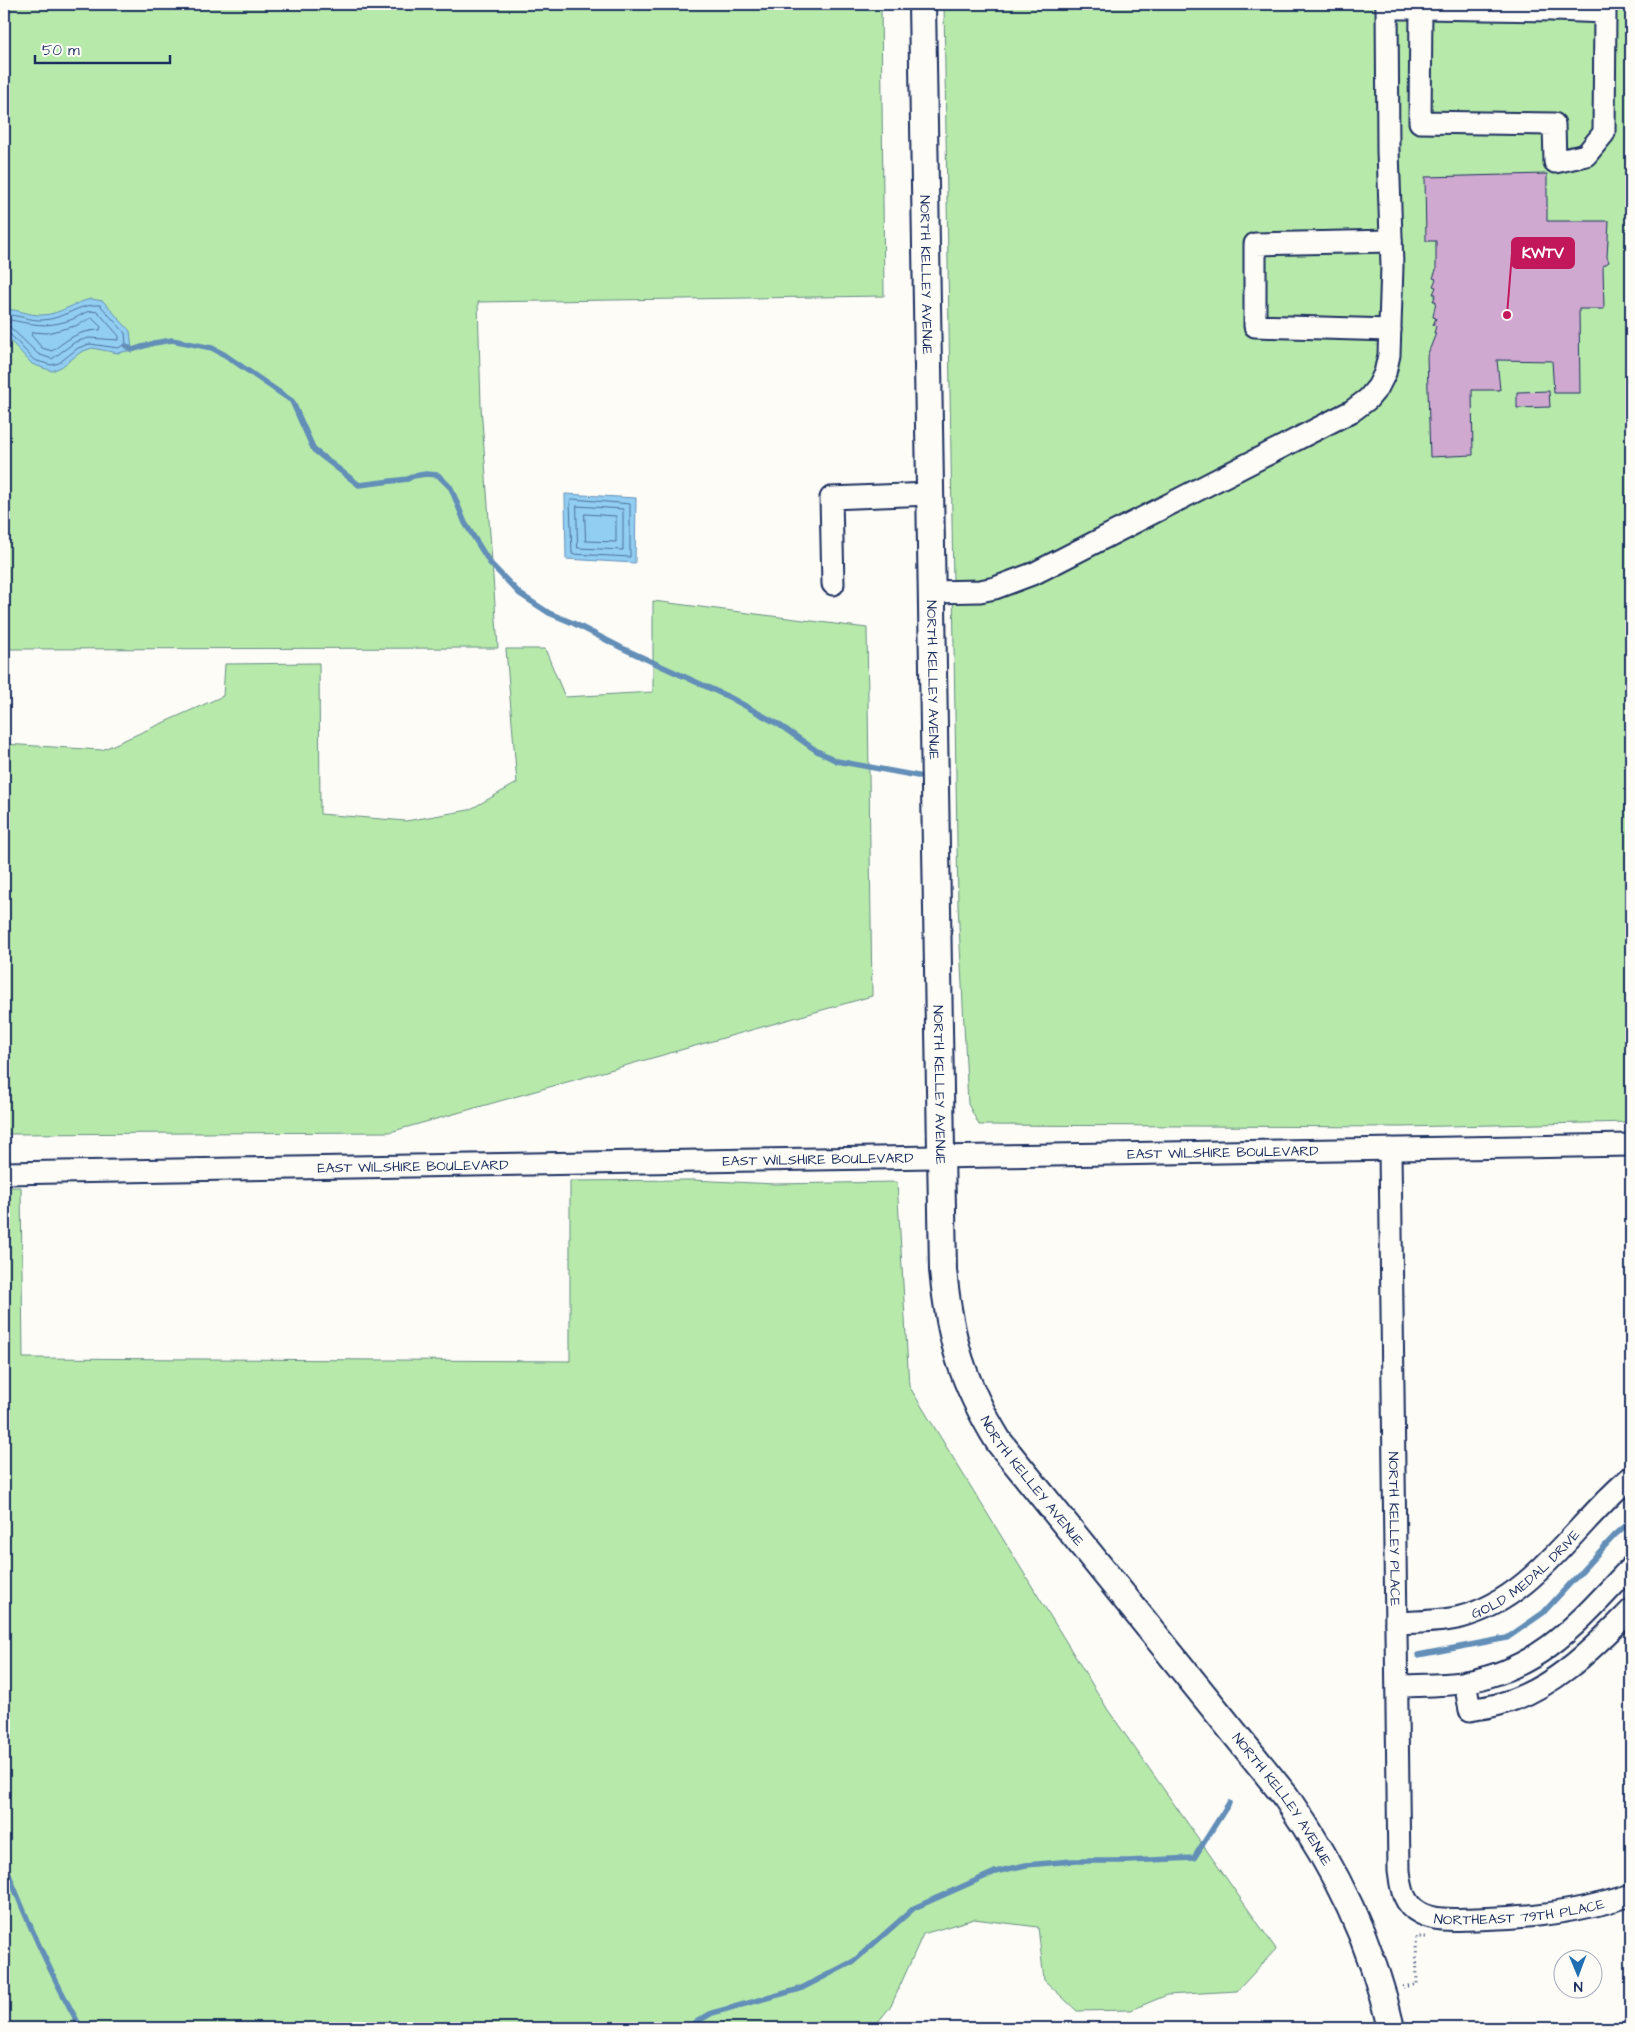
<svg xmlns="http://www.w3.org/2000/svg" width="1635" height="2032" font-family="'Architects Daughter',sans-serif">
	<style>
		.green { fill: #b7eaaa; stroke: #698c84 }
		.water { fill: #92cef2; stroke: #628eb7 }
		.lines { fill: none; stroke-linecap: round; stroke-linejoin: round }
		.shore { stroke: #4b6f99; stroke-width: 1 }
		.stream { stroke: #628eb7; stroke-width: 5.5 }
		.building { fill: #d0a9d0; stroke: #1b2f5e }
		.minor-casing { stroke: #1b2f5e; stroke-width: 25 }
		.major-casing { stroke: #1b2f5e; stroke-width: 30 }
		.path { stroke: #1b2f5e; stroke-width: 3; stroke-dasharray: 1 4; stroke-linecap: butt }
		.minor { stroke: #fdfcf7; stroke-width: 21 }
		.major { stroke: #fdfcf7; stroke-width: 26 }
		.labels { text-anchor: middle; stroke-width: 5; stroke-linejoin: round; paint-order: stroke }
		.street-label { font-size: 14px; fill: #1b2f5e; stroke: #fdfcf7 }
		.leader { fill: none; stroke: #c2185b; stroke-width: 2 }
		.callout-dot { fill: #c2185b; stroke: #fdfcf7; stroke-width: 2 }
		.callout { fill: #c2185b; stroke: #c2185b; stroke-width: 2 }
		.callout-label { font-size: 15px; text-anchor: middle; font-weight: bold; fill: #fff }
	</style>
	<rect width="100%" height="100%" fill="#fdfcf7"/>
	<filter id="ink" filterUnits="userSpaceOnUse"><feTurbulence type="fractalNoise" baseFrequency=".02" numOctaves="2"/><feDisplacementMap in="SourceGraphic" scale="10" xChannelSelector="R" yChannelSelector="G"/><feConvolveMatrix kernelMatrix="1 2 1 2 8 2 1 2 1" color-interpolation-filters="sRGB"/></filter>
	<g filter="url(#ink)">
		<path class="green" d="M4 4H881L884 296 478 302 481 406 498 648 4 649Z
			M944 4H1631V1122L1401 1127 979 1125 968 1104 958 905Z
			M653 601 867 628 872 996 390 1132 4 1134V744L102 750 223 696 225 664 319 663 320 814 406 821 469 810 517 783 506 649H545L565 697 653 692Z
			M692 1180 775 1184 897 1182 909 1386 1108 1710 1276 1949 1237 1991 1167 1995 1131 2010 1077 2011 1044 1980 1038 1927 974 1919 923 1934 891 2006 873 2028H4V1187H21L23 1358 570 1361V1181Z"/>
		<path class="water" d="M91 299 103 301 130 331 132 350 118 353 92 348 81 352 61 367 52 371 32 364 4 334V310C17 308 29 316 43 315 61 314 75 302 91 299Z
			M565 494 636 498 635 563 566 559Z"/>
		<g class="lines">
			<path class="shore" d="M91 311 98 312 119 336V340L89 338 75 342 52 359 38 354 7 324 11 320C36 325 48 328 73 319 80 316 84 312 91 311Z
				M4 315C17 314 30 321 43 320 64 319 79 303 100 305L125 333 126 344 118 348 90 344 78 348 59 363 51 365 34 360 9 333 4 331
				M92 318 101 327 100 330C77 331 70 338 52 351L42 348 31 335 33 332 47 333 75 326Z
				M573 499 630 504V557L572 554 570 502Z
				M577 506 623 509V550L578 548Z
				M585 514 616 516V542L586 541Z"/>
			<path class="stream" d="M126 346 132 350 154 343 172 340 212 348 225 355 292 401 314 450 359 485 408 479 413 476 426 474 438 475 451 488 465 523 490 563 520 594 549 613 573 623 622 648 731 698 778 724 817 751 837 761 918 776
				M4 1605V1612
				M1418 1655 1507 1638 1543 1613 1615 1535 1631 1521
				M4 1862C26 1919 51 1975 81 2028
				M686 2028 712 2013 800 1989 854 1961 914 1908 995 1872 1026 1865 1072 1861H1128L1194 1858 1229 1803"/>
		</g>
		<path class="building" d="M1547 174V221H1609L1607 257 1609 262 1603 266 1604 309H1579L1580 393H1554L1552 361 1497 360 1500 390H1472L1473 455 1430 457 1427 356 1436 333H1434L1436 326 1433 325 1436 318 1433 317 1436 301H1433L1436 294H1433L1436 287 1433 286 1436 279 1433 278 1436 270V241H1426L1425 177Z
			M1549 391 1550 407 1517 408V392Z"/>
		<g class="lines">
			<g class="minor-casing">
				<g id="minor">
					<path d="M1387 8H1421L1420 122 1554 124 1555 162 1586 155 1604 133 1605 12 1555 10V4"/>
					<path d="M1421 8 1555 10"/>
					<path d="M1390 330 1255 326V244L1391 241"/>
					<path d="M833 584 831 498 930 494"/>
					<path d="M932 592 980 591 995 588 1035 573 1352 411 1368 399 1378 387 1385 373 1389 355 1392 266 1388 151 1387 4"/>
					<path id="s1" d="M1390 1149 1399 1871C1401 1887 1403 1904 1420 1913 1437 1922 1458 1919 1476 1919 1530 1918 1580 1912 1631 1895"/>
					<path id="s2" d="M4 1173 1631 1145"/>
					<path id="s3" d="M1396 1623C1418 1622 1441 1622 1461 1617 1535 1598 1575 1523 1631 1477"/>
					<path d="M1465 1682 1470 1710C1480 1708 1490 1707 1500 1704 1554 1689 1593 1648 1631 1610"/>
					<path d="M1398 1686C1420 1685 1444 1686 1466 1682 1543 1668 1580 1620 1631 1567"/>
				</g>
			</g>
			<g class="major-casing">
				<g id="major">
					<path id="s4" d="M922 4 943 1270C950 1340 962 1382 999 1442L1286 1797C1336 1869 1372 1942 1391 2028"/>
				</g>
			</g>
			<path class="path" d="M1403 1987 1417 1984 1416 1937H1426"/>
			<use href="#minor" class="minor"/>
			<use href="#major" class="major"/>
		</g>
	</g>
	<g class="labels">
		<g class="street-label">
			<text dy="5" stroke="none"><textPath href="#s4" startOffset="271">NORTH KELLEY AVENUE</textPath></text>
			<text dy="5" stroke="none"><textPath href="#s4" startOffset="676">NORTH KELLEY AVENUE</textPath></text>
			<text dy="5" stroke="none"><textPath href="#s4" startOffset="1081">NORTH KELLEY AVENUE</textPath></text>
			<text dy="5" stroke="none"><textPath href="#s2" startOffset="1219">EAST WILSHIRE BOULEVARD</textPath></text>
			<text dy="5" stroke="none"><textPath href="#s2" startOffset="814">EAST WILSHIRE BOULEVARD</textPath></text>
			<text dy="5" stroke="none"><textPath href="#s2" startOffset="409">EAST WILSHIRE BOULEVARD</textPath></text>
			<text dy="5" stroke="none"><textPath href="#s4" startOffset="1500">NORTH KELLEY AVENUE</textPath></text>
			<text dy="5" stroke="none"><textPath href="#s1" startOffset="380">NORTH KELLEY PLACE</textPath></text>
			<text dy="5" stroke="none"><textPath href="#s3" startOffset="144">GOLD MEDAL DRIVE</textPath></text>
			<text dy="5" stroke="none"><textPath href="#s4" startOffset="1905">NORTH KELLEY AVENUE</textPath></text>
			<text dy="5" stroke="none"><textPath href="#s1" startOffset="872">NORTHEAST 79TH PLACE</textPath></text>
		</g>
	</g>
	<path class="leader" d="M1507 315L1512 253"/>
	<circle class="callout-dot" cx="1507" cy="315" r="5"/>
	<rect class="callout" x="1512" y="238" width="62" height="30" rx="5"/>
	<g class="callout-label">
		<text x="1543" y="258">KWTV</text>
	</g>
	<rect width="1635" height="2032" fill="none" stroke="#fdfcf7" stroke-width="20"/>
	<rect x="10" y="10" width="1615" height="2012" fill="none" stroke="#1b2f5e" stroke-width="2" filter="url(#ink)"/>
	<g transform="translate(1578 1974) rotate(179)"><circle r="24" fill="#fdfcf7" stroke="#a3aaba"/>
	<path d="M0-4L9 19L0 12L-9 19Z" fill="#1f6fb2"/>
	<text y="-8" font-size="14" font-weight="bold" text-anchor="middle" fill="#1b2f5e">N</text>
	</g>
	<path d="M35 55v8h135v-8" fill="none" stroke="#1b2f5e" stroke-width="2.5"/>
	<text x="42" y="55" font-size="15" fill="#1b2f5e" stroke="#fdfcf7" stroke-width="4" paint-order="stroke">50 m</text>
</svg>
